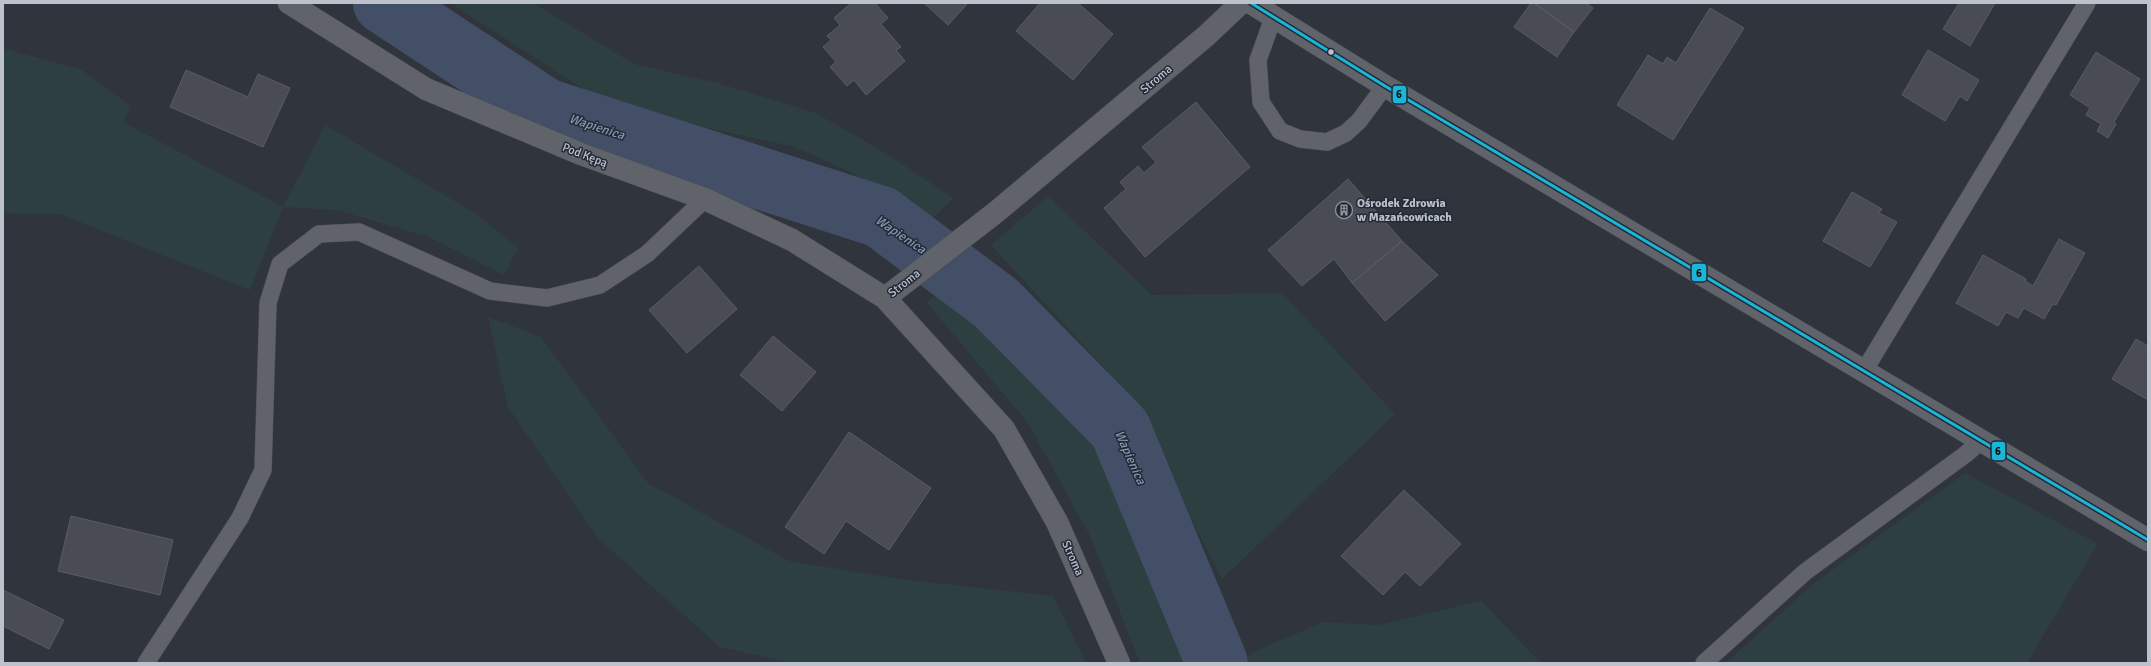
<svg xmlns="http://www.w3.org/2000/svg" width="2151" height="666" font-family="Signika,sans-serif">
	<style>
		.green { fill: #2e3f42 }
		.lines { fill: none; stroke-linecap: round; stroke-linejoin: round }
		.river { stroke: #424f66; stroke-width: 62 }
		.building { fill: #494d53; stroke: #595c63 }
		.service-casing { stroke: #4c4f55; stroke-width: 18 }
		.minor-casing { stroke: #4c4f55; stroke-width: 23 }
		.tertiary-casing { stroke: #4c4f55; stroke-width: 23 }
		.service { stroke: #60636a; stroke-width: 17 }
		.minor { stroke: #60636a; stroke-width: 22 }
		.tertiary { stroke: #60636a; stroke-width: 22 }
		.bus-1-casing { stroke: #232a37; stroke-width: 6 }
		.bus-1 { stroke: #1ab6d8; stroke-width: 3 }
		.bus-dot { fill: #bcc1cb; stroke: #232a37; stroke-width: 1.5 }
		.labels { text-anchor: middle; stroke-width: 3; stroke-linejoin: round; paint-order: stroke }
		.street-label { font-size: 12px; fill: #bcc1cb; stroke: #232a37 }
		.poi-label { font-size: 12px; font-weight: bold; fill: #bcc1cb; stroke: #232a37; text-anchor: start }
		.water-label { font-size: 13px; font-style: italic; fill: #8696af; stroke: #232a37 }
		.line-badge { stroke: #232a37; stroke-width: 1.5 }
		.pale-badge-label { font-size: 11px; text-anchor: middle; font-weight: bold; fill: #111 }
	</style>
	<rect width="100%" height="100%" fill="#30343c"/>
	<path class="green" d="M450 3H533L634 64 718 83 816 113 887 154 953 198 928 223 854 174 795 147 708 128 591 94Z
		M3 48 82 70 131 106 123 122 283 207 325 125 475 213 518 248 504 275 429 237 337 210 283 207 250 290 60 214 3 213Z
		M1048 196 1152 295 1282 293 1395 414 1222 579 1154 446 1110 374 991 245Z
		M950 287 1114 440 1203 663H1140L1090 536 1028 423 926 302Z
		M488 317 541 337 648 483 789 561 900 579 1053 596 1086 663H792L720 647 598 538 508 407Z
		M1965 473 2098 544 2027 663H1726L1813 584Z
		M1481 601 1541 663H1247L1249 654 1323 622 1378 625Z"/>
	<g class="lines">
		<path class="river" d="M384 3 545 109 881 217 996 303 1120 429 1217 663"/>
	</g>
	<path class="building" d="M851 3H875L888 18 881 24 901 47 896 50 905 61 866 95 854 80 847 86 830 67 836 62 823 47 831 40 827 36 840 25 834 18Z
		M924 3H968L948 25Z
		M1040 3H1078L1113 34 1073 80 1016 31Z
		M1531 3H1534L1574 32 1557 57 1514 27Z
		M1534 3H1586L1593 8 1574 32Z
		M1959 3H1995L1970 46 1943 29Z
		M1710 8 1744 28 1673 140 1617 105 1648 55 1663 64 1667 57 1676 63Z
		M1928 50 1979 80 1967 101 1960 96 1945 121 1902 95Z
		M2096 52 2140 79 2114 122 2116 124 2108 138 2097 131 2101 124 2086 115 2090 108 2070 95Z
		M186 70 248 97 258 74 290 88 263 147 170 107Z
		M1196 102 1250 167 1145 257 1104 208 1126 189 1120 182 1138 166 1144 173 1156 162 1142 147Z
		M1348 179 1402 241 1352 283 1334 259 1302 286 1268 250Z
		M1852 192 1882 209 1879 213 1897 222 1870 267 1823 241Z
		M2059 239 2085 253 2056 305 2053 304 2044 319 2024 308 2018 318 2006 312 1998 326 1956 303 1983 255 2026 279 2025 281 2033 286Z
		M1402 241 1438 275 1385 321 1352 283Z
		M699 266 737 309 687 353 649 310Z
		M773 336 816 372 782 411 740 375Z
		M2136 339 2148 346V400L2112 379Z
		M849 432 931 488 889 550 846 521 824 554 785 527Z
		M1404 490 1461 544 1420 586 1405 572 1383 595 1341 556Z
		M71 516 173 540 160 595 58 571Z
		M3 590 64 620 49 649 3 626Z"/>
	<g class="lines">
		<g class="service-casing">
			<path id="service" d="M1273 18 1258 60 1261 102 1280 131 1300 139 1327 142 1346 133 1359 121 1385 86
				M1864 371 2087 3
				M146 663 240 518 263 470 268 303 280 264 319 234 359 232 490 291 547 298 600 285 647 254 705 199
				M1704 663 1805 572 1966 454 1982 440"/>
		</g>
		<g class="minor-casing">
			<path id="minor" d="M289 3 426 89 581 154 705 199 792 240 885 298 1004 429 1057 522 1119 663
				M885 298 995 213 1206 36 1241 3"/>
		</g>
		<g class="tertiary-casing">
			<path id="tertiary" d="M1251 3 1385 86 2148 540"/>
		</g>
		<use href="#service" class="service"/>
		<use href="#minor" class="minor"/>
		<use href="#tertiary" class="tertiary"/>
		<g class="bus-1-casing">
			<path id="bus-1" d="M1251 3 1385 86 2148 540"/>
		</g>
		<use href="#bus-1" class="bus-1"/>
	</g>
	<defs>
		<g id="building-ring" transform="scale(0.9)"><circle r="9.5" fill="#232a37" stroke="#8b9099" stroke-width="1.5"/><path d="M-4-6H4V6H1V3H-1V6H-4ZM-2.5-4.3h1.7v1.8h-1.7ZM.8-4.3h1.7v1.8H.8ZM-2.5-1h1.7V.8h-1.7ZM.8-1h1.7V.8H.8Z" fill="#8b9099"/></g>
	</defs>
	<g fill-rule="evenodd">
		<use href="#building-ring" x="1344" y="210"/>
	</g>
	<circle class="bus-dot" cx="1331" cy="52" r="3.5"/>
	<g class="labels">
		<g class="street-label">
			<text transform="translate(1156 79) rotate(-40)" y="4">Stroma</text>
			<text transform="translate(585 155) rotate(21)" y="4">Pod Kępą</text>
			<text transform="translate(904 283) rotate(-38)" y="4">Stroma</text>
			<text transform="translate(1073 558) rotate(66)" y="4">Stroma</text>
		</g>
		<g class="poi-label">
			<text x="1357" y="207">Ośrodek Zdrowia<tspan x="1357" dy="14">w Mazańcowicach</tspan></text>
		</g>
		<g class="water-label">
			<text transform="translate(597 126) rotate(18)" y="5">Wapienica</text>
			<text transform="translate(901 234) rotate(34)" y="5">Wapienica</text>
			<text transform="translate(1131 457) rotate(66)" y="5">Wapienica</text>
		</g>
	</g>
	<g class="line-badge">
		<rect x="1392" y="85" width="15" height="19" rx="4" fill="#1ab6d8"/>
		<rect x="1691" y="263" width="16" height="19" rx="4" fill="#1ab6d8"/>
		<rect x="1991" y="441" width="15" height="20" rx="4" fill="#1ab6d8"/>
	</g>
	<g class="pale-badge-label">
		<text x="1399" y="98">6</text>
		<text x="1699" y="277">6</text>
		<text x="1998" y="455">6</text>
	</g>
	<rect width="2151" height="666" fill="none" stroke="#bcc1cb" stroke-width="8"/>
</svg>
